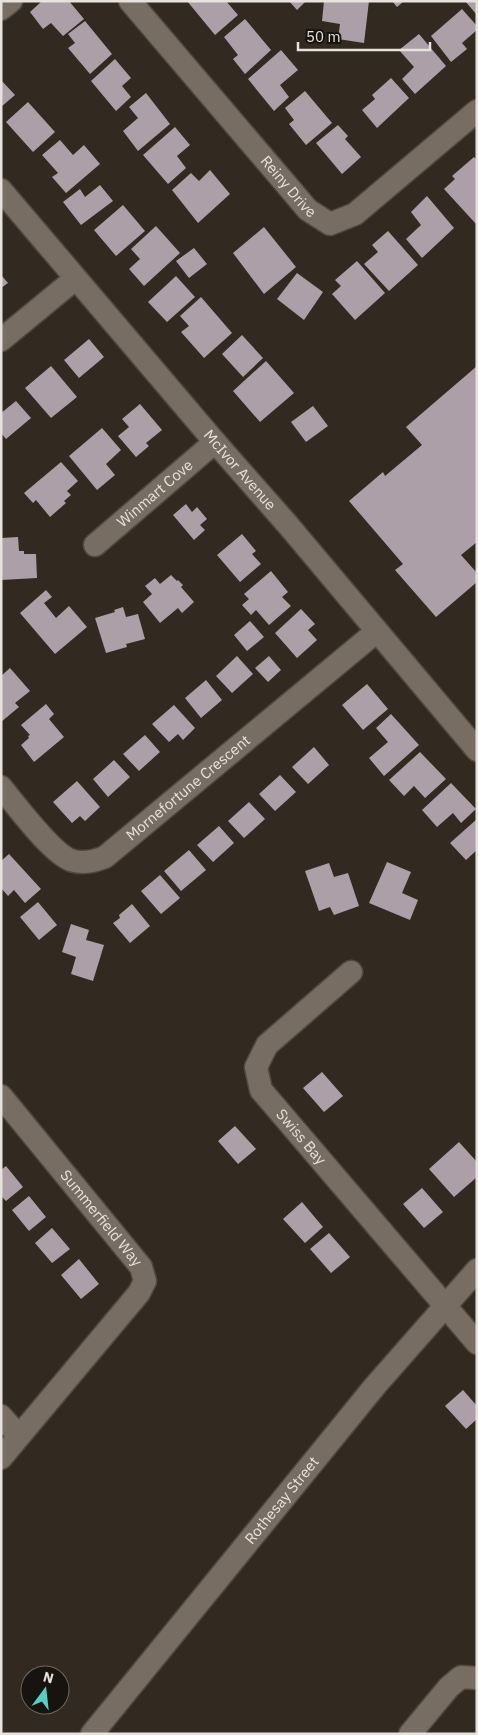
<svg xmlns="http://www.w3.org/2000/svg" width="478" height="1735" font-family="'IBM Plex Sans',sans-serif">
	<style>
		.building { fill: #ad9fa8 }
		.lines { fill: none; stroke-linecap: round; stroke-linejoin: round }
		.minor-casing { stroke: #504841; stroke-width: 25 }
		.minor { stroke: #776d63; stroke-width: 22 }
		.labels { text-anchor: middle; stroke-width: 5; stroke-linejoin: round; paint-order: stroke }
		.street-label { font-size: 15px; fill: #e8e2dc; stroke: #17130f }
	</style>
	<rect width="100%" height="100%" fill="#322a21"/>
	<path class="building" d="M42 1H69L84 19 63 36 51 23 43 29 30 12Z
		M187 1H226L238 15 215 35Z
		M289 1H306L297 10Z
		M324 1H369L364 43 338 39 340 24 322 21Z
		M392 1H404L397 7Z
		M465 1H477V15Z
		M462 9 477 26V30L462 43 467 49 451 62 431 36Z
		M245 19 271 50 245 74 233 59 238 55 224 37Z
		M85 21 112 54 90 74 68 48 75 43 68 34Z
		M419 34 446 66 415 94 402 79 414 67 399 50Z
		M281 50 298 70 280 85 289 97 274 111 248 79Z
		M115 59 131 78 122 86 131 97 116 111 91 81Z
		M391 78 409 98 377 128 362 110 375 99 372 95Z
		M1 80 15 95 1 107Z
		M305 91 332 123 306 145 289 124 294 120 285 108Z
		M146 93 170 124 138 151 123 131 138 118 129 107Z
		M28 102 55 132 33 152 6 122Z
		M338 125 348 136 345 139 361 157 342 174 316 143Z
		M175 127 190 145 177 156 186 168 168 184 143 155Z
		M60 140 73 155 84 145 100 164 66 193 52 177 58 173 42 155Z
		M474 157 477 160 476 224 444 189 455 179 452 176Z
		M210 170 230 194 198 223 172 190 191 173 199 181Z
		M100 185 113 201 81 225 63 202 80 189 85 197Z
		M427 196 454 228 422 258 406 239 421 225 411 212Z
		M123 205 145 231 116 256 94 230Z
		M156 226 180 253 144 286 129 269 140 259 131 249Z
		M264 227 296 267 264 294 233 253Z
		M388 231 418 265 389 291 364 264 378 252 372 245Z
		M194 248 207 264 189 278 176 261Z
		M357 261 385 293 355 320 332 294 341 286 335 280Z
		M297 273 323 292 304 320 277 299Z
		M1 275 8 283 1 288Z
		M176 276 195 297 167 322 148 302Z
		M201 297 232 333 204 358 181 332 189 326 180 316Z
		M242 335 263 358 243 377 222 354Z
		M89 339 104 357 79 378 64 360Z
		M266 361 294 393 260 422 233 391Z
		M51 366 77 397 51 418 25 388Z
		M477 366V542L461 555 477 573V582L436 617 395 570 403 564 349 501 383 472 385 476 422 445 406 427Z
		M16 401 31 418 6 439 1 433V413Z
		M140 404 162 430 146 443 149 446 136 457 118 436 129 427 122 419Z
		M313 406 328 426 306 442 291 422Z
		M102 428 121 450 106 464 115 475 97 490 69 456Z
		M61 462 78 481 67 491 71 495 64 501 66 503 50 517 36 500 33 503 24 493Z
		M186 504 192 512 197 507 207 519 200 525 205 530 194 540 173 515Z
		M242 534 256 551 252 554 261 564 240 582 217 555Z
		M18 537 19 551H24V554H36L37 578 1 580V538Z
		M271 571 288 592 282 597 291 606 269 625 256 610 251 615 242 605 249 599 244 594Z
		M171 575 177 581 178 580 183 585 181 587 194 602 182 613 178 608 160 623 143 602 152 594 145 586 155 578 160 584Z
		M46 590 52 597 44 603 56 618 69 606 87 627 55 654 20 613Z
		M123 607 126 617 138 614 145 639 126 644 127 647 106 653 95 618 115 612 114 610Z
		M301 609 315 624 308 630 317 640 297 658 275 633Z
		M250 621 264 637 247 651 234 635Z
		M237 656 253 674 232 693 216 676Z
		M269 656 281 670 268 682 255 668Z
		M10 668 30 691 15 703 19 707 1 722V676Z
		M206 680 222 700 201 718 185 698Z
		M367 684 388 709 363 730 342 705Z
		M46 704 54 714 49 719 64 737 34 762 21 745 29 738 28 736 30 735 21 725Z
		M174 705 195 728 183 740 178 734 169 742 152 724Z
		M391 714 419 745 384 776 369 758 388 742 376 728Z
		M145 735 160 752 139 771 123 754Z
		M314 747 329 765 308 784 292 767Z
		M420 752 446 779 425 798 414 786 404 796 389 780Z
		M114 760 130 777 108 797 93 779Z
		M280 775 296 792 275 811 259 794Z
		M77 781 100 807 85 821 80 816 72 823 53 802Z
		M451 783 476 809 461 823 453 813 437 827 422 810Z
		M249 802 265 819 244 838 228 821Z
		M477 819V850L466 860 450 843Z
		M219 826 234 843 213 862 197 845Z
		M189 850 206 870 181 891 164 871Z
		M9 854 41 889 25 903 14 890 8 896 1 888V861Z
		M387 862 411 872 402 893 418 900 410 920 369 903Z
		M329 863 334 877 348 873 359 906 334 915 330 907 319 911 305 871Z
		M160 875 180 898 161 914 141 891Z
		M38 902 57 925 39 940 20 917Z
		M132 904 150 926 130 943 113 923 120 918 119 915Z
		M71 924 89 930 86 940 104 945 93 981 71 974 76 957 62 952Z
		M322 1072 343 1096 324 1112 303 1088Z
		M235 1126 256 1149 238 1164 218 1141Z
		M459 1142 477 1162V1177L454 1197 429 1169Z
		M6 1166 23 1187 6 1201 1 1196V1170Z
		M422 1188 443 1212 424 1228 403 1204Z
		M29 1196 46 1217 29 1231 12 1210Z
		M302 1202 323 1227 305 1243 283 1219Z
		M52 1228 70 1249 52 1263 35 1243Z
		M329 1233 350 1257 331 1273 310 1249Z
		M79 1259 99 1284 81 1299 61 1275Z
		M463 1390 477 1406V1419L466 1429 445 1406Z"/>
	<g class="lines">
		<g class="minor-casing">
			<g id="minor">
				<path id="s1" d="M130 1 308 210 330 224 355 214 477 111"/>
				<path d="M1 9 11 1"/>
				<path id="s2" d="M1 190 215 442 288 525 477 750"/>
				<path d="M1 340 75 279"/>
				<path id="s3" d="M95 545 215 442"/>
				<path id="s4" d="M1 787C15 804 55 858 74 861 85 864 95 861 105 857L376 632"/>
				<path id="s5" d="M351 972 267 1045 256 1067 261 1090 477 1343"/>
				<path id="s6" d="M1 1096 141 1267 145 1281 139 1293 1 1458"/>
				<path d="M1 1416 19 1436"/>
				<path id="s7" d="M92 1734 375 1386 477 1270"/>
				<path d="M410 1734 449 1687 461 1677 477 1678"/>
			</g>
		</g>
		<use href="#minor" class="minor"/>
	</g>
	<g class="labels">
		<g class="street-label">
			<text dy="5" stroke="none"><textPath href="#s1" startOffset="244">Reiny Drive</textPath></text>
			<text dy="5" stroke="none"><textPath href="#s2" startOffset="368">McIvor Avenue</textPath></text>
			<text dy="5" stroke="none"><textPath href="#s3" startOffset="79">Winmart Cove</textPath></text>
			<text dy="5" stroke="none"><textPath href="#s4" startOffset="245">Mornefortune Crescent</textPath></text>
			<text dy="5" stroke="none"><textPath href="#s5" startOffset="221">Swiss Bay</textPath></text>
			<text dy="5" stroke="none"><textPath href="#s6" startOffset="158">Summerfield Way</textPath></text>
			<text dy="5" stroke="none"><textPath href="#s7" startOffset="301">Rothesay Street</textPath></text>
		</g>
	</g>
	<rect width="478" height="1735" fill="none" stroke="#e8e2dc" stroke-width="5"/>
	<g transform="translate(45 1690) rotate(15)"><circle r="24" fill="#17130f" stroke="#6b6661"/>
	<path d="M0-4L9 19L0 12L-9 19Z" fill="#56cec4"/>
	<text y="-8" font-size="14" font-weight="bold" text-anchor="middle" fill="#e8e2dc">N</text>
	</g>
	<path d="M298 42v8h132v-8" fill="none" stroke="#e8e2dc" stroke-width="2.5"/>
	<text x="306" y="42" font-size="15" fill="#e8e2dc" stroke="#17130f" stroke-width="4" paint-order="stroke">50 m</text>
</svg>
